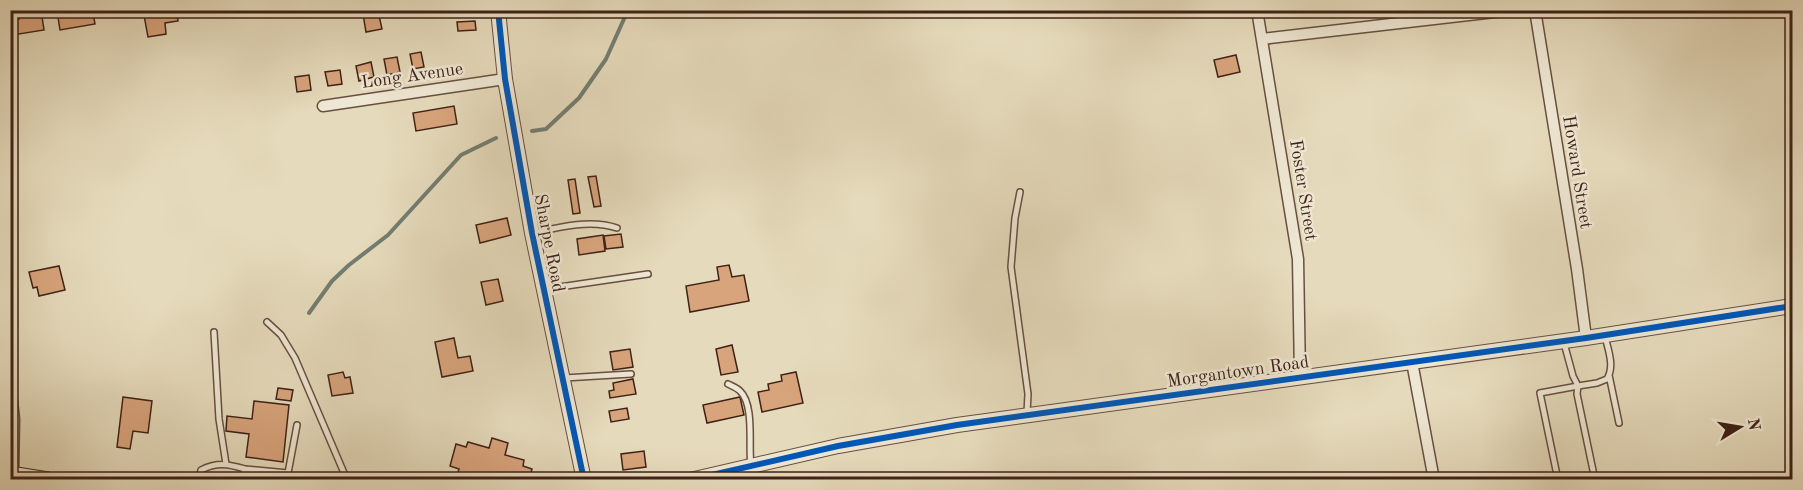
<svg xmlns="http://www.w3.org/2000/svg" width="1803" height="490" font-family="'Old Standard TT',serif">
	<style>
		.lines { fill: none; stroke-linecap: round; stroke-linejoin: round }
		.stream { stroke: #737d71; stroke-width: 4 }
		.building { fill: #d8a47c; stroke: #3f2117; stroke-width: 1.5 }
		.service-casing { stroke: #684f40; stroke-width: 8 }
		.minor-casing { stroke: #684f40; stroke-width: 13 }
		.tertiary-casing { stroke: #684f40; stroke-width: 16 }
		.secondary-casing { stroke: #3f2117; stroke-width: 17 }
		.service { stroke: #eee7d3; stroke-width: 5 }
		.minor { stroke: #eee7d3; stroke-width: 10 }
		.tertiary { stroke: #eee7d3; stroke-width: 14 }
		.secondary { stroke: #eee7d3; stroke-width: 15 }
		.cycleway-casing { stroke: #eee7d3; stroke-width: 10 }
		.cycleway { stroke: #0057b8; stroke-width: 6 }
		.labels { text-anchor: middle; stroke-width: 5; stroke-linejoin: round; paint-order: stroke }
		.street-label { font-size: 18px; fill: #3f2117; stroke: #eee7d3 }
	</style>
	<rect width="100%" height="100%" fill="#e5dabb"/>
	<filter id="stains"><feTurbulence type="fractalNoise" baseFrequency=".00333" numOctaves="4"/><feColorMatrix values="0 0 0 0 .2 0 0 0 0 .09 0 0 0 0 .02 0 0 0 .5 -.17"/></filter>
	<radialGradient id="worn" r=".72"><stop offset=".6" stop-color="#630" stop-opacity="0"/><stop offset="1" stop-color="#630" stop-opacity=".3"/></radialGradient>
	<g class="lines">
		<path class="stream" d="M532 131 546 129 579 98 606 59 628 10
			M309 313 332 281 349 265 388 235 461 155 496 138"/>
	</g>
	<path class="building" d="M35 10H41L44 30 13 35 11 20 19 19 18 13Z
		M80 10 81 15 93 13 95 24 60 30 57 11Z
		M143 10H176L178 21 165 23 166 34 148 37Z
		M378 11 382 29 366 32 363 14Z
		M475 21 476 30 458 31 457 22Z
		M421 52 424 67 413 69 410 54Z
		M1236 55 1240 72 1218 77 1214 60Z
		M397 57 400 72 387 75 384 59Z
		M371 62 374 77 359 81 356 66Z
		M340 70 342 84 328 86 325 72Z
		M309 75 311 90 297 92 295 77Z
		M454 106 457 124 416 131 413 113Z
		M596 176 601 206 594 207 588 177Z
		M575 179 580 213 573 214 568 180Z
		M507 218 511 235 480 243 476 225Z
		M621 234 623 247 606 249 604 236Z
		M603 235 605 251 579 255 577 239Z
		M729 265 732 277 744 275 749 301 690 312 686 286 719 280 717 267Z
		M59 266 65 290 39 296 37 287 33 288 29 272Z
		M498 279 503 301 486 305 481 282Z
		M454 338 458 358 470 356 473 371 442 377 435 342Z
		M732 345 738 372 721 375 716 349Z
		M630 349 633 367 613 370 610 352Z
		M343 372 345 378 350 377 353 393 332 396 328 375Z
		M796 372 803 403 762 412 758 392 769 390 768 384 782 381 781 375Z
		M633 379 636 394 610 398 609 391 614 390 613 383Z
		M278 388 293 390 291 401 276 399Z
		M123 397 152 401 148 433 133 431 130 449 117 447Z
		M740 397 744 415 707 423 703 405Z
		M254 401 289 405 283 462 246 457 249 434 226 431 227 416 252 419Z
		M627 408 629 419 611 422 609 411Z
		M492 438 508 443 505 455 524 460 523 466 532 469 529 480H474L457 475 459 469 450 466 456 444 466 447 468 442 489 448Z
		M644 451 646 467 623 470 621 454Z"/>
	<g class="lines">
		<g class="service-casing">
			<path id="service" d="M1020 192 1015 218 1011 267 1028 394 1027 413
				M533 233C559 227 591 219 617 228
				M546 289 648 274
				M267 322 281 335 295 358 347 480
				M214 332 219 419 226 464
				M1564 343 1573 376 1578 386 1597 383 1607 379C1615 366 1608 350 1605 336
				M1609 375 1619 423
				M564 378 631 374
				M728 384C732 386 737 388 740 391 755 405 748 447 751 466
				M199 480 201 470C217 462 228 464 245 469
				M243 480 245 469 288 473 297 425
				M1558 480 1540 393 1578 386 1577 394 1595 480"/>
		</g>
		<g class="minor-casing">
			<path id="minor" d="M1257 10 1298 259 1300 377
				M1535 10 1577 269 1586 338
				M1262 39 1512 10
				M323 106 505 79
				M1412 362 1434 480
				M10 384 14 419 13 474"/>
		</g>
		<g class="tertiary-casing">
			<path id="tertiary" d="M498 10 505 79 532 233 584 480
				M690 480 838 446 957 425 1586 338 1792 306"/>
		</g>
		<g class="secondary-casing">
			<path id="secondary" d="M10 474 48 480"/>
		</g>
		<use href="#service" class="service"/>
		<use href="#minor" class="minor"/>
		<use href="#tertiary" class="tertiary"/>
		<use href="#secondary" class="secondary"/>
		<g class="cycleway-casing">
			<path id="cycleway" d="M498 10 505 79 532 233 584 480
				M690 480 838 446 957 425 1586 338 1792 306"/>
		</g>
		<use href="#cycleway" class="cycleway"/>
	</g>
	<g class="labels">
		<g class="street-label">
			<text transform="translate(412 75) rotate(-8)" y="6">Long Avenue</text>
			<text transform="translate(1578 172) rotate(81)" y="6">Howard Street</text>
			<text transform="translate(1304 190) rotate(81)" y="6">Foster Street</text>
			<text transform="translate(550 243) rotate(79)" y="6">Sharpe Road</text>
			<text transform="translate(1238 371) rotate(-8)" y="6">Morgantown Road</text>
		</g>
	</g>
	<rect width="1803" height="490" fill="none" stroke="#e5dabb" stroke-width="36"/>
	<rect x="12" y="12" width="1779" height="466" fill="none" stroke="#3f2117" stroke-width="3"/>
	<rect x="18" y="18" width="1767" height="454" fill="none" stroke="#3f2117" stroke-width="1.5"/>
	<g transform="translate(1740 427) rotate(79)" stroke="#eee7d3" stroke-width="4.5" paint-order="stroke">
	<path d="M0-4.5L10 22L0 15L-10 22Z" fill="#3f2117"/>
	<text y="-9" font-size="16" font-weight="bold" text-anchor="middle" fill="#3f2117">N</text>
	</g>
	<rect width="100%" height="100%" filter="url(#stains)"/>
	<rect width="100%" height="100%" fill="url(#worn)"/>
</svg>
